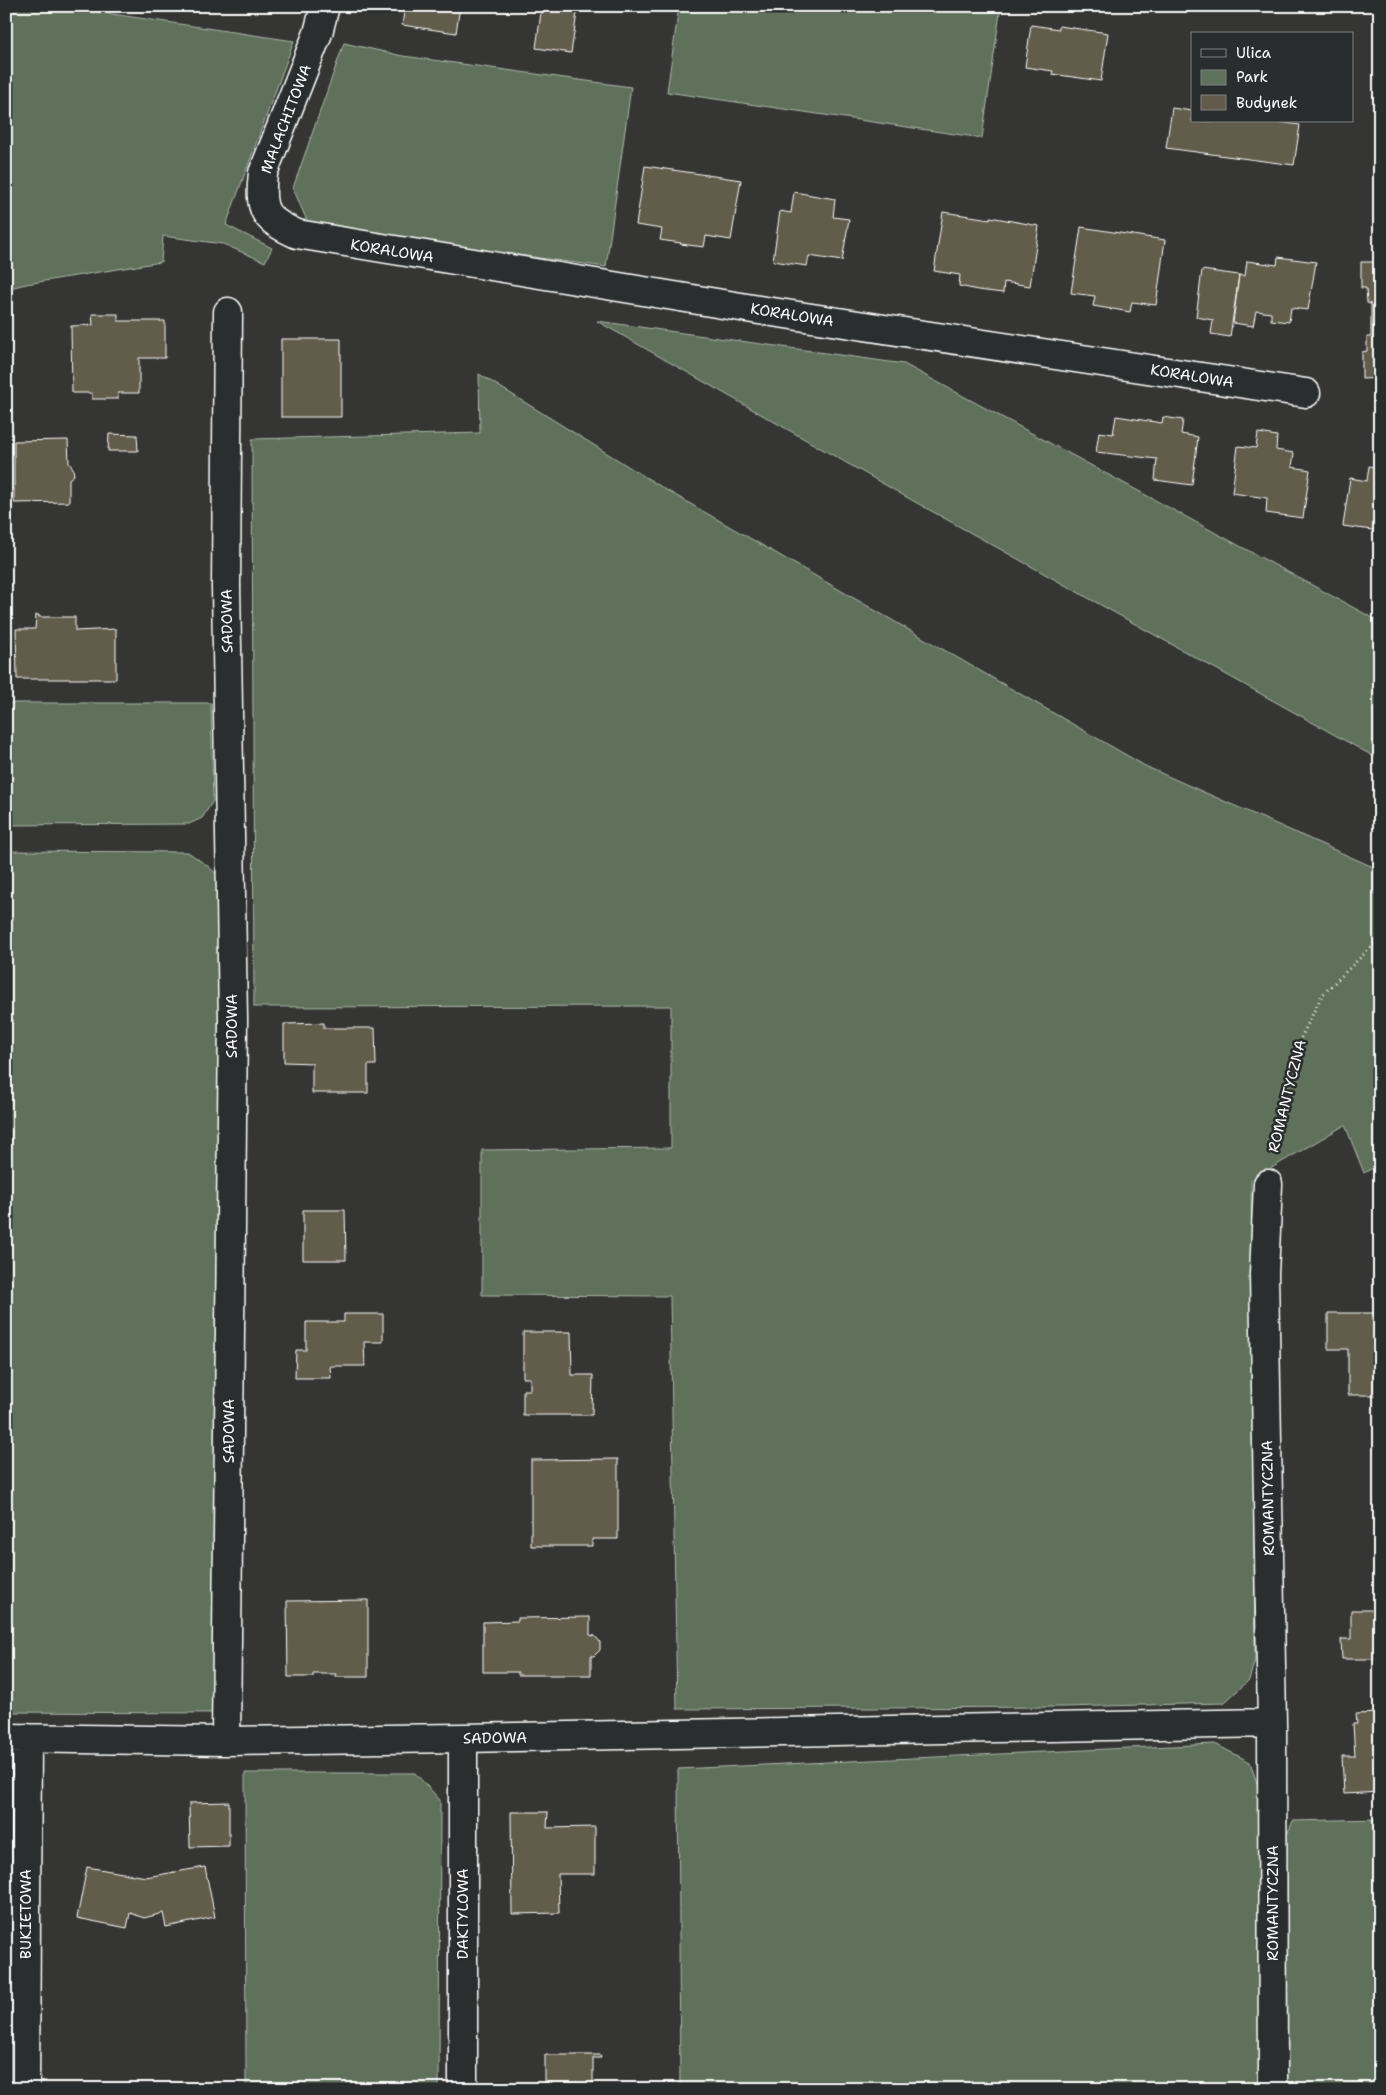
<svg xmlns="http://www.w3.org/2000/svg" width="1386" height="2095" font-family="'Shantell Sans',sans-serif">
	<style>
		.green { fill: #5e715a; stroke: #aeb8ac }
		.building { fill: #625b4b; stroke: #fff }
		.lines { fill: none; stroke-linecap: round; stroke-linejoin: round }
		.minor-casing { stroke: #fff; stroke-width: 31 }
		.path { stroke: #fff; stroke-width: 3; stroke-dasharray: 1 4; stroke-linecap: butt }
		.minor { stroke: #2a2d2e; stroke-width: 28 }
		.labels { text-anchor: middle; stroke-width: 5; stroke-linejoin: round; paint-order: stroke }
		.street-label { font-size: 15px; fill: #fff; stroke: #2a2d2e }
	</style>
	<rect width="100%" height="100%" fill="#353634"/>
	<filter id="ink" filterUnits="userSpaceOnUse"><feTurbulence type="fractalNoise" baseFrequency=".02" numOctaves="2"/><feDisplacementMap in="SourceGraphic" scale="10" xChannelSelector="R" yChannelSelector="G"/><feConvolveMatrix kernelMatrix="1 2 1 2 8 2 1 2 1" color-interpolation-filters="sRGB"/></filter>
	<g filter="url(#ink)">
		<path class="green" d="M6 6H58L294 41 226 225 272 248 265 262 223 244 163 236 161 262 26 284 6 289Z
			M679 6H1001L982 138 667 92Z
			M344 43 403 56 631 87 606 267 336 230 307 221 293 188Z
			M597 321 904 364 1380 622V760L917 503Z
			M479 374 668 491 1147 767 1380 870V1164L1364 1173 1345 1125 1251 1180 1255 1660 1249 1680 1224 1703 1063 1707 677 1709 670 1296 482 1295V1150L671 1148V1006L254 1007 252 439 480 433Z
			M6 703H211L213 801 202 818 189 824 8 825Z
			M6 851 188 852 209 867 220 877 223 893 214 1713 6 1712Z
			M1215 1744 1250 1762 1259 1789 1260 2089H680L678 1769Z
			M245 1773H415L440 1800 439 2089H246Z
			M1380 1819V2089H1284V1841L1293 1821Z"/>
		<path class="building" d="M405 6H460L456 33 402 25Z
			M542 6H578L571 53 536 48Z
			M1031 25 1059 29V26L1108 33 1101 81 1052 74 1053 71 1025 67Z
			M1172 108 1192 111V121H1272L1300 125 1294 165 1166 148Z
			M645 166 741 180 731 240 706 236 704 247 680 244 681 243 660 240 662 229 636 225Z
			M794 192 835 199 833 217 849 219 842 261 809 256 807 266 773 261 780 211 791 213Z
			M943 212 990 219V217L1039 226 1030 286 1004 282 1003 293 978 290 959 286 960 275 934 271Z
			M1081 227 1165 240 1156 305 1132 302 1130 312 1113 309 1110 310 1111 309 1093 306 1095 296 1071 293Z
			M1278 257 1316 262 1308 310 1291 308 1289 322 1271 320V313L1256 311 1253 326 1233 323 1239 275 1245 276 1247 261 1277 265Z
			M1361 262H1380V378L1362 379V352L1367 351V337H1371V304L1367 303 1366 288H1361Z
			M1202 270 1239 275 1230 337 1211 334 1213 320 1196 317Z
			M92 314H118V321H165V358H139V393H118V399H92V393H72L71 326 93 325Z
			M281 339H341V417H281Z
			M1116 416 1162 423 1163 417 1183 420 1181 434 1198 437 1192 485 1155 480 1157 459 1096 452 1099 432 1113 434Z
			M1258 433 1277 436 1276 450 1294 453 1292 467 1310 470 1303 518 1266 513 1267 498 1232 493 1238 446 1256 448Z
			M109 434 137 435 138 451H108Z
			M68 440 69 463 73 468 74 475 69 479V502L14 503V441Z
			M1369 466 1380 468V546L1377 545 1379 531 1343 526 1350 478 1367 481Z
			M36 615H39V617H75V631L116 629V679H17L16 629H35Z
			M324 1023V1028H375L376 1065H368V1093H312V1063L284 1062V1024Z
			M303 1210H345L346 1260H303Z
			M1328 1313H1380V1395H1348V1349H1328Z
			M344 1314H383V1342H364L365 1366H330L331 1378H295L296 1350H306V1322H344Z
			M523 1332H571L572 1375H593L592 1415H523V1390H530V1378H523Z
			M618 1459V1539H592V1546H531V1460Z
			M368 1600V1677H335L336 1674H313V1677H288L287 1601Z
			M1351 1610H1380V1659H1342L1341 1639H1351Z
			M590 1617V1635L595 1636 600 1642V1650L594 1656H591V1675H518V1672H483V1622L518 1621V1618Z
			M1380 1713V1792L1344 1794 1342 1756H1355L1353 1724H1357L1356 1714Z
			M229 1802V1846L190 1847 189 1803Z
			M511 1812H548L547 1828 595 1827V1874H558L559 1913 512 1914Z
			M87 1867 146 1877 205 1867 215 1917 166 1927 163 1913 144 1918 130 1913 127 1928 77 1918Z
			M545 2055H600L601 2058H593V2089H536V2086H545Z"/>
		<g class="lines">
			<g class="minor-casing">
				<path id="minor" d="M325 6 318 33 263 173C259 210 263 219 297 234L759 310 1306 393
					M1268 1184 1264 1274 1272 1723 1273 2089
					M6 1738 226 1741 463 1738 1272 1723
					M463 1738V2089
					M226 1741 233 1020 226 586 228 312
					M25 2089 27 1738"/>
			</g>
			<path class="path" d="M1272 1154 1274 1134 1300 1040 1322 995 1368 950 1380 942"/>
			<use href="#minor" class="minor"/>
		</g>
	</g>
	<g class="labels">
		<g class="street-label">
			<text transform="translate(286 119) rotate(-69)" y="5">MALACHITOWA</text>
			<text transform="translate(392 251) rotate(9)" y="5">KORALOWA</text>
			<text transform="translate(792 315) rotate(9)" y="5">KORALOWA</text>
			<text transform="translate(1192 376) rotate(9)" y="5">KORALOWA</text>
			<text transform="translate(227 621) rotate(-91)" y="5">SADOWA</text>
			<text transform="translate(232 1026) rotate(-90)" y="5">SADOWA</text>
			<text transform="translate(1287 1096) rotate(-76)" y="5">ROMANTYCZNA</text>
			<text transform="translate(229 1431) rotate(-90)" y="5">SADOWA</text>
			<text transform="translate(1268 1498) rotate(-91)" y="5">ROMANTYCZNA</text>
			<text transform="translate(495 1738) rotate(-1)" y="5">SADOWA</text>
			<text transform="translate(1273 1903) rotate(-90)" y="5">ROMANTYCZNA</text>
			<text transform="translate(26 1914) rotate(-90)" y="5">BUKIETOWA</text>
			<text transform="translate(463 1914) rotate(-90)" y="5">DAKTYLOWA</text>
		</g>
	</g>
	<rect width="1386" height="2095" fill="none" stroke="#2a2d2e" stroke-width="25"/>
	<rect x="12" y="12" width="1361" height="2070" fill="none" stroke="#fff" stroke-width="2" filter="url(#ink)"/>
	<rect x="1191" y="32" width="162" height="90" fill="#2a2d2e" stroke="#7f8182"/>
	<rect x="1201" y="49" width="25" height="8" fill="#2a2d2e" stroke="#7f8182"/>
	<text x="1236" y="58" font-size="15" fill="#ffffff">Ulica</text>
	<rect x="1201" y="70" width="25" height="15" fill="#5e715a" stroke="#7f8182"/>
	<text x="1236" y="82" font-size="15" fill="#ffffff">Park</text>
	<rect x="1201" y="95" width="25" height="15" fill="#625b4b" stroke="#7f8182"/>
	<text x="1236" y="108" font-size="15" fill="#ffffff">Budynek</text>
</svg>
